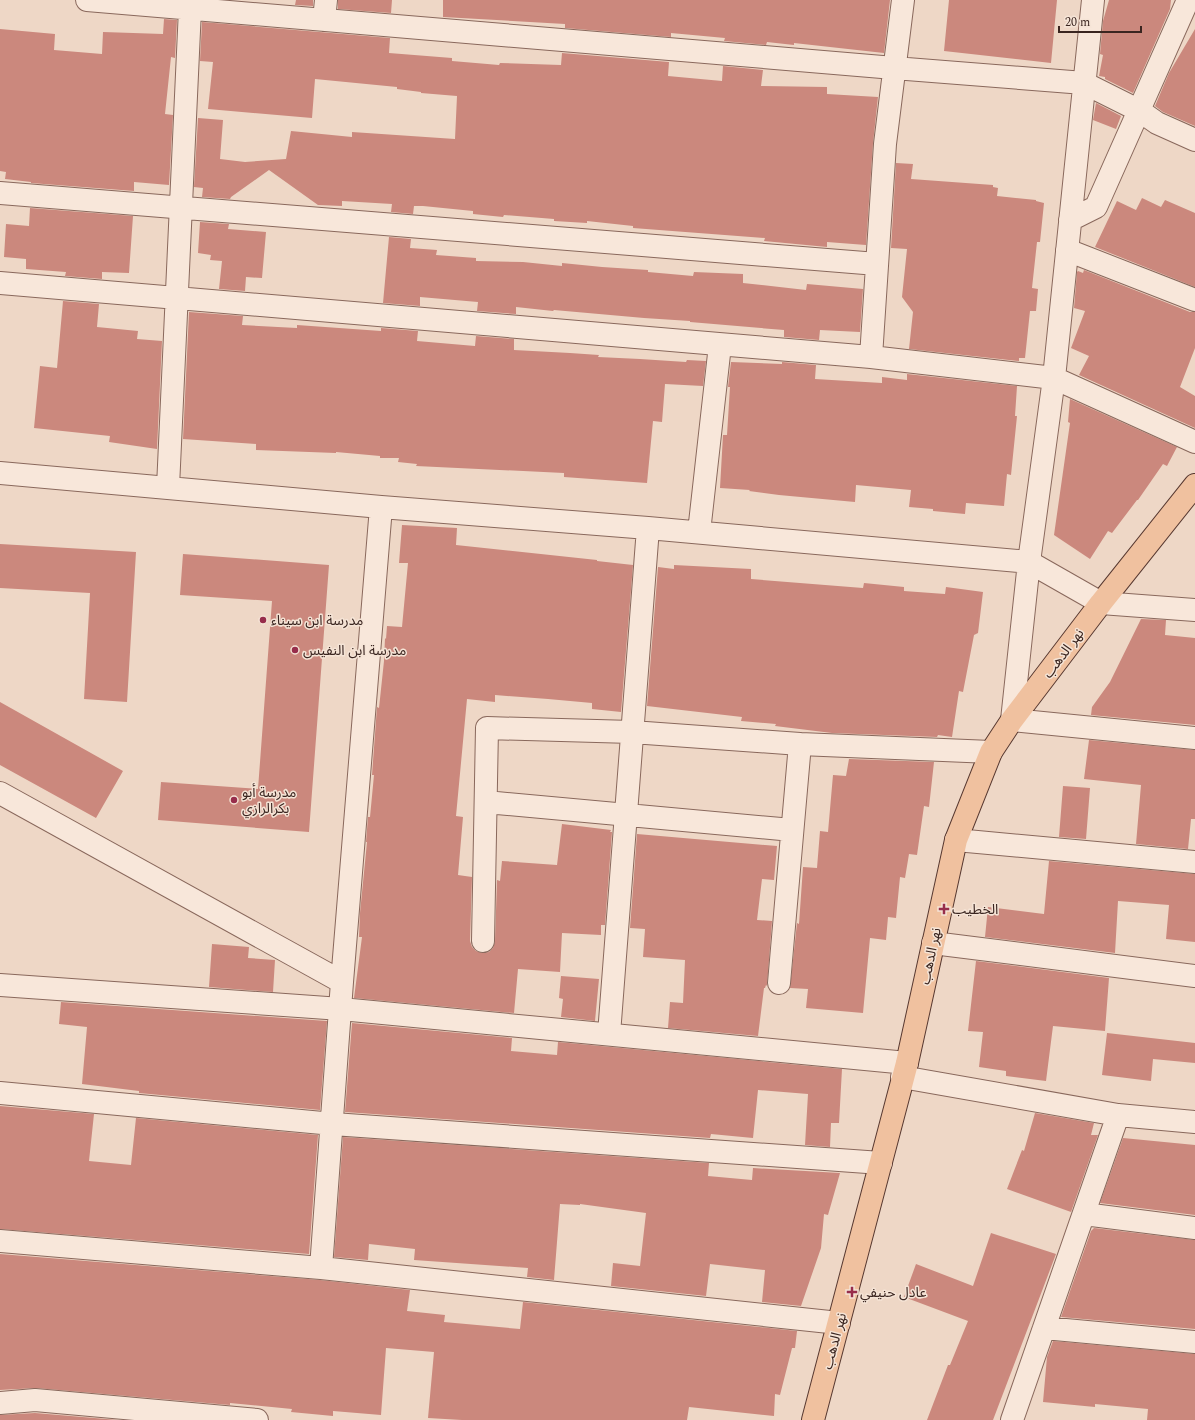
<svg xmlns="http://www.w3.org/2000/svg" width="1195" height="1420" font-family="Spectral,'Noto Sans Arabic',serif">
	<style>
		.building { fill: #cb887d }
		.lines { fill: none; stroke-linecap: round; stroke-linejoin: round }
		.minor-casing { stroke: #89685c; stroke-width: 24 }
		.major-casing { stroke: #573830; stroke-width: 24 }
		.minor { stroke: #f8e7da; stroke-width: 22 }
		.major { stroke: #f0c19f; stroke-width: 22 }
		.poi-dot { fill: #972d4b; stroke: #f5e4d6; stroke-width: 1.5 }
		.labels { text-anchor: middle; stroke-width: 3; stroke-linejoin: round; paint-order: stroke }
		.poi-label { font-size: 14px; fill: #3a2520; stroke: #f5e4d6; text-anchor: start }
		.street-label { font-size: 14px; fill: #3a2520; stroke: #f5e4d6 }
	</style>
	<rect width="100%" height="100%" fill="#eed7c6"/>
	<path class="building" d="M296 0H313V6L295 5Z
		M338 0H392L391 13 338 9Z
		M443 0H890L884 53 794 43V45L767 42 766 45 724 41 725 38 671 33V37L565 28V24L443 17Z
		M949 0H1057L1051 63 944 51Z
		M1109 0H1171L1170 9 1133 93 1105 79V77L1099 76 1103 55 1100 54 1103 21Z
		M164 19 177 20 175 58 171 57 165 114 173 115 169 185 134 182V191L31 183V182L5 179 6 172 0 171V29L55 34 54 50 102 54 103 32 163 34Z
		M202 22 390 38 389 53 452 58V61L499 65 500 63 561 65 562 53 669 62 668 76 722 81 723 66 763 70 761 86 827 87V94L878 97 873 143 866 245 827 242V247L764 241 765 238 633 228V226L587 221V223L554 221V219L504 215 503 217 473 214V211L423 206H414L413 214 391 212 392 204 342 201V206L318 205 269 170 231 197 230 199 202 197 203 188 194 187 198 118 223 120 220 159 245 162 286 159 291 131 352 137V132L455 139 457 96 421 93V92L397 89V87L315 79 312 118 208 109 213 62 200 61Z
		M1195 29V126L1163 112 1155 106 1169 73Z
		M1096 103 1121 116 1116 129 1093 120Z
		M896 163 913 164 911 179 993 185V187L998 188 997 196 1036 200V201L1044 203 1040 242H1037L1032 288 1038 289 1036 311H1030L1025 358H1019V361L909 349 913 312 902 297 907 249 891 248Z
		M1142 198 1161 207 1165 200 1195 213V287L1095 247 1117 201 1136 210Z
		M30 208 133 216 129 273 102 272V279L65 276 66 272 26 269V259L4 257 6 224 29 226Z
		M200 222 229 224 228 229 266 232 262 278 246 277 245 291 219 289 222 261 210 260 211 255 198 253Z
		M389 237 411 239 410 248 437 250 436 255 476 258V261L523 262 562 266V263L602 267 648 270V272L693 276 694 272 743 274V283L806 290 807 284 863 289 860 332 820 330 819 340 784 337V330L690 322V321L644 318 554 310 553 311 516 307V314L477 311 478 302 420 297V306L383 303Z
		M1084 270 1190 312H1195V348L1180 387 1195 396V428L1079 375 1089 356 1071 348 1085 311 1074 308 1077 272 1078 271 1083 273Z
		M63 301 99 304 97 327 138 331 137 339 162 341 157 449 109 442 110 436 34 428 40 366 57 368Z
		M189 312 243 316 242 325 297 328V325L381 331V328L418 331 417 341 475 346 476 336 514 339V350L570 353 599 355 598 357 640 359 686 362 687 360 706 361 703 386 665 384 662 422 653 421 647 483 564 477V473L416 466 417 464 398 462 399 458H380V456L336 452V453L256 450V444L183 439Z
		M731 362 782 364V362L816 365 815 379 882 383V377L907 380V374L1017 386 1015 416H1017L1011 475 1007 474 1004 506 966 503 965 514 933 511V509L909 507 911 490 856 485 855 502 779 495 749 491 750 490 720 488 723 435H727L730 387H728Z
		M1070 399 1177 447 1167 466 1163 464 1138 500H1137L1112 533 1108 531 1090 559 1054 535 1070 423 1068 422Z
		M402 525 457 528 456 545 597 560V561L633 565 621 712 592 709V703L548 699 495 695V702L467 699 456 816 463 817 458 875 472 877 470 941 472 947 476 951 482 953 489 952 493 948 495 942 497 880 500 881 502 861 557 865 562 824 611 830 610 832H612L605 925H601V935L562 933 560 972 518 969 514 1013 354 998 362 937H359L360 913 367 842H366L368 817H370L374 775H372L377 707 379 708 384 661 385 638 386 639 387 626 402 627 408 563H399Z
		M0 544 136 552 127 702 84 699 90 593 0 588Z
		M183 554 329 565 309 832 158 820 161 782 258 789 272 601 180 595Z
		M674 565 751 569V579L863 588 864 583 904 587V591L945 594 946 587 983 592 978 633 974 635 963 692 959 691 952 737 938 735 937 737 832 733 775 726 776 724 741 721 742 717 647 706 658 567 674 569Z
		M1141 619 1166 620 1165 635 1195 638V725L1091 715 1092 707 1110 682Z
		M0 702 123 771 96 818 0 765Z
		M1089 740 1195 750V819H1191L1188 849 1136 844 1141 785 1084 779Z
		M849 759 934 762 929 807 924 806 917 855 909 854 905 878 900 877 896 918 888 917 886 940 870 938 863 1013 806 1008 808 989 790 988 797 923 799 924 803 867 817 868 820 831 828 832 833 775 846 776Z
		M1063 786 1090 788 1086 839 1059 837Z
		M637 834 777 846 774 880 762 879 757 920 772 921 767 986 766 985 765 988H764L758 1036 668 1028 670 1002 683 1003 685 960 643 957 645 929 630 928Z
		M1049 861 1195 874V942L1166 939 1169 905 1118 901 1115 953 985 937 988 907 1044 914Z
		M212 944 249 947 248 958 275 960 273 992 209 987Z
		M976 961 1109 978 1105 1031 1053 1026 1046 1081 1006 1076V1071L979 1067 983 1032 968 1031Z
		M561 976 599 979 595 1021 561 1017 563 999 559 998Z
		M61 1002 327 1021 320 1110 139 1093V1091L82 1084 87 1027 59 1024Z
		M352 1023 512 1038 511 1051 557 1055 558 1042 842 1069 839 1123H831L830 1147 805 1145 808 1094 758 1090 753 1138 711 1134 710 1138 345 1112Z
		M1107 1033 1195 1043V1063L1153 1059 1151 1081 1102 1075Z
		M0 1106 94 1114 89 1161 131 1165 136 1118 318 1135 309 1254 0 1229Z
		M1035 1113 1094 1123 1091 1135H1098L1071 1212 1007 1189 1022 1150 1024 1151Z
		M343 1137 709 1163 708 1176 752 1180 753 1168 840 1173 828 1215 824 1214 821 1248 801 1306 762 1302 765 1270 710 1264 706 1296 611 1286 613 1263 640 1266 646 1213 580 1204V1205L560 1204 554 1280 527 1277 528 1268 414 1260 415 1249 369 1244 368 1260 334 1257Z
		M1123 1138 1195 1145V1215L1100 1203Z
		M1094 1228 1195 1240V1329L1061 1317 1091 1231Z
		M991 1233 1056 1254 993 1420H927L948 1365H950L968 1321 904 1297 916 1264 973 1286Z
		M0 1254 320 1280 410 1290 407 1311 445 1315 444 1322 520 1329 523 1302 797 1331 795 1348H792L780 1395 775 1394 774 1416 689 1407 687 1420H462L428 1418 434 1352 386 1348 381 1415 333 1411V1416L291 1412 292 1409 230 1403V1405L36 1388 0 1390Z
		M1053 1341 1195 1354V1420H1147L1148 1409 1095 1404V1407L1043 1402 1047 1357Z
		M35 1413 118 1420H0V1415Z"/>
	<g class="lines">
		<g class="minor-casing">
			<path id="minor" d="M87 0 894 68 1084 83 1140 111 1157 123 1195 140
				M1093 0 1054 378 1029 562 1012 720 1195 738
				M324 20 326 0
				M0 193 877 264
				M1070 220 1096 207 1188 0
				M1067 250 1195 300
				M0 283 871 357 1054 378 1195 442
				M871 357 885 144 903 0
				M0 473 381 507 648 528 1029 562 1101 603 1195 610
				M168 487 190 9
				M699 532 720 345
				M0 793 342 982
				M486 802 792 830
				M956 840 1195 862
				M483 941 487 728 632 732 800 744 991 752
				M933 943 1195 976
				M779 983 800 744
				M0 985 341 1009 907 1063
				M609 1034 648 528
				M902 1077 1118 1115 1195 1122
				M0 1093 333 1124 881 1163
				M1084 1214 1195 1228
				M0 1241 321 1268 839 1323
				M321 1268 342 982 381 507
				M1044 1328 1195 1342
				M0 1403 35 1400 257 1420
				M1012 1420 1118 1115"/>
		</g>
		<g class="major-casing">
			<path id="major" d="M813 1420 907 1063 956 840 991 752 1012 720 1101 603 1195 485"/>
		</g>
		<use href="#minor" class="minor"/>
		<use href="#major" class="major"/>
	</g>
	<g class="poi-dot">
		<circle cx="263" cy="620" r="4"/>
		<circle cx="295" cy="650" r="4"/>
		<circle cx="234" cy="800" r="4"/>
		<path d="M942 903h4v4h4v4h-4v4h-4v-4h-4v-4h4z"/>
		<path d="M850 1286h4v4h4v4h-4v4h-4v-4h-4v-4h4z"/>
	</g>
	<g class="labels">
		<g class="poi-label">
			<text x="271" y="625">مدرسة ابن سيناء</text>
			<text x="303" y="655">مدرسة ابن النفيس</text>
			<text x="242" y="797">مدرسة أبو<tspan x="242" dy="16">بكرالرازي</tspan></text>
			<text x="952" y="914">الخطيب</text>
			<text x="860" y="1297">عادل حنيفي</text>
		</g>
		<g class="street-label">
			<text transform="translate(1063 653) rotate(-53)" y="5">نهر الدهب</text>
			<text transform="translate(930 956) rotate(-78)" y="5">نهر الدهب</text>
			<text transform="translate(834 1341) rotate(-75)" y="5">نهر الدهب</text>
		</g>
	</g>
	<path d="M1059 26v6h82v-6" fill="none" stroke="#3a2520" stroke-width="2"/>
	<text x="1065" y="26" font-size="12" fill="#3a2520" stroke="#f5e4d6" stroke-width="3" paint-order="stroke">20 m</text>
</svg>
